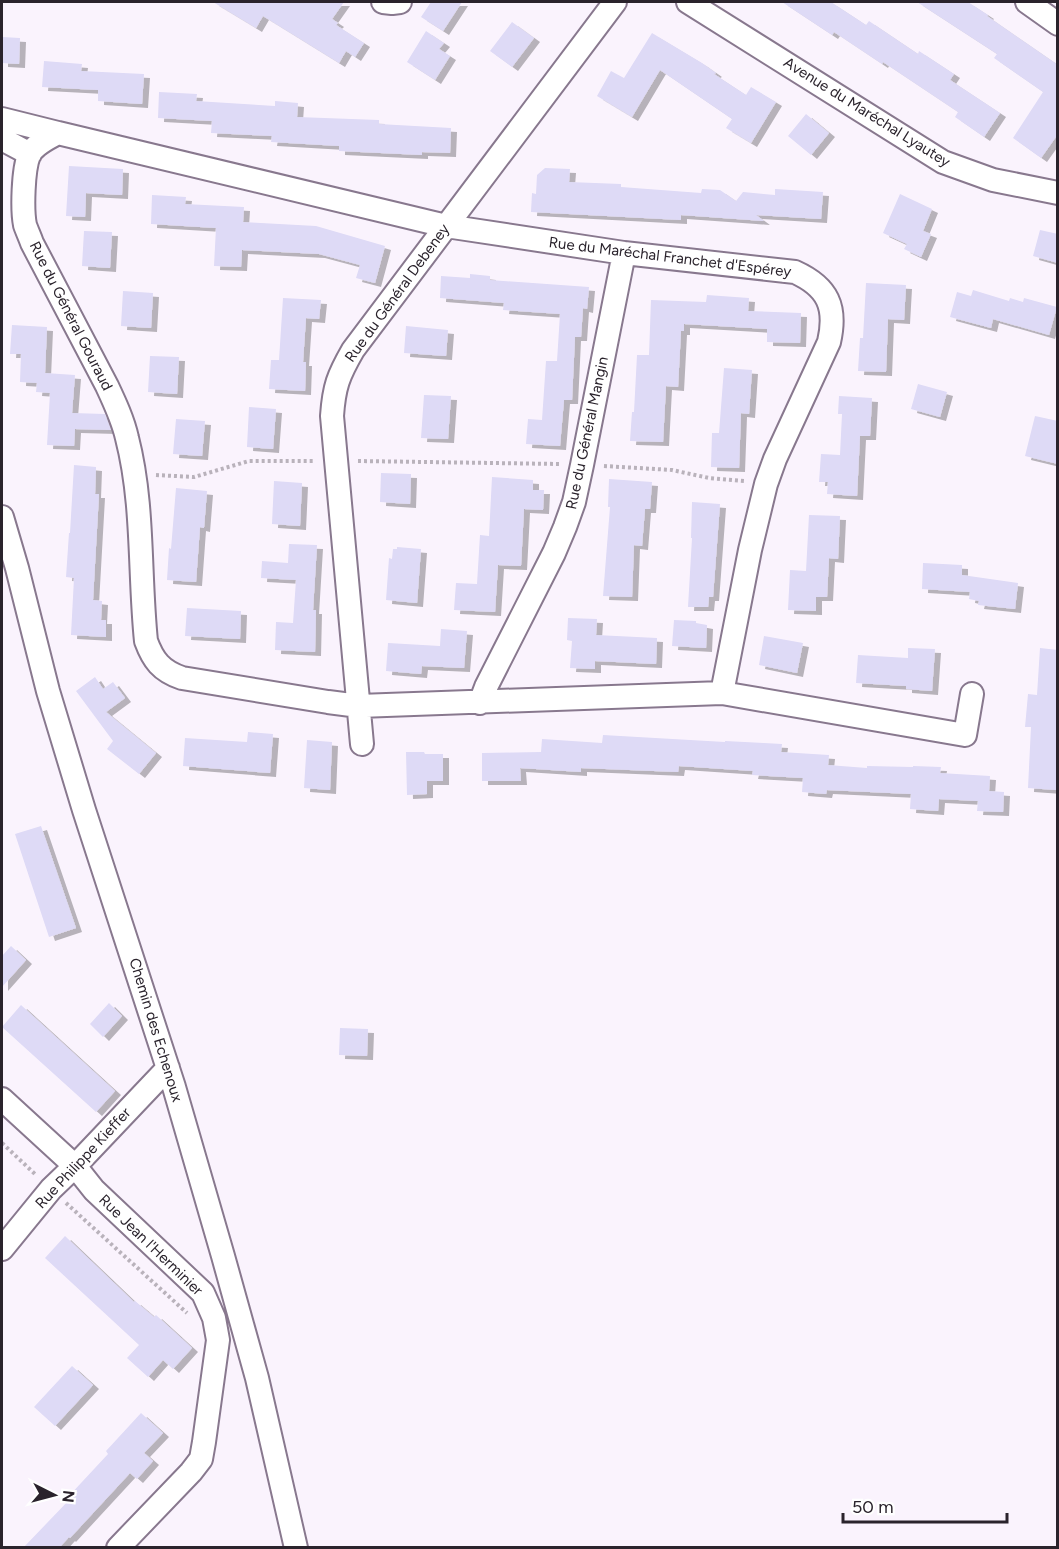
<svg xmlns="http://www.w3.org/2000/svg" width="1059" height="1549" font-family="Figtree,sans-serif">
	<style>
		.building { fill: #dedaf6; filter: url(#shadow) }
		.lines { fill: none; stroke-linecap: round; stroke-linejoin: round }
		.minor-casing { stroke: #88788e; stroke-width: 26 }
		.path { stroke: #b9b2bb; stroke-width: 4; stroke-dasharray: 3 3; stroke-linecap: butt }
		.minor { stroke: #fff; stroke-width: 22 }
		.labels { text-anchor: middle; stroke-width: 5; stroke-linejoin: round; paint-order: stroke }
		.street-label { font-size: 15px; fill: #2a232c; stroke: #fff }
	</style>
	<defs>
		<filter id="shadow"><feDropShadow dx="6" dy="4" stdDeviation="0" flood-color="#0004"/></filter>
	</defs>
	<rect width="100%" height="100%" fill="#faf3fd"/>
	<path class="building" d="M213 2H344L332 19 338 23 336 25 364 43 355 57 346 51 339 63 263 16 256 28Z
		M431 2H462L443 31 421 17Z
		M782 2H831L866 25 869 21 918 54 919 51 954 74 950 80 1000 113 984 137 955 117 958 112 883 62 882 64 834 32 832 35Z
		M917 2H968L988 15 987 16 1058 65V134L1041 158 1013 138 1043 92 994 58 997 54Z
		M512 22 534 38 512 67 490 51Z
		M426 31 444 43 439 49 450 56 435 80 407 62Z
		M652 33 702 63 716 73 714 74 746 95 751 87 776 102 751 143 726 128 732 119 660 70 632 117 597 96 611 71 624 78Z
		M2 37 20 38 19 64 2 63Z
		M44 61 82 64 81 71 144 74 142 104 98 101V90L42 87Z
		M159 92 197 94 196 101 275 106V101L298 103 297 117 379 120V124L451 128 450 153 422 152V155L339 151V146L271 142 272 136 211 133 212 121 158 118Z
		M806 114 829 133 811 155 788 136Z
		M69 166 123 169 122 195 86 193 85 217 66 216Z
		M545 168 570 169 569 182 621 184V187L701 193 702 189 720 190 736 201 743 192 775 195V189L823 192 821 219 756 215 764 221 681 215V220L531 212 532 193 536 194 537 175Z
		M900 194 932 209 923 231 931 234 921 257 904 249 907 244 883 233Z
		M152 195 186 197 185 204 244 207 243 222 316 226 385 246 375 283 356 278 360 265 319 254 242 250 241 267 214 266 216 228 151 224Z
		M1040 230 1058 234V263L1033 256Z
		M84 231 112 232 110 268 82 266Z
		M470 274 490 276V280L589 287 587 309 583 308 581 337H575L572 400H564L560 446 526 444 528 419 542 420 546 361H557L560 314 503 310 504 303 440 298 441 276 470 278Z
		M866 283 906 285 904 320 888 319 886 372 858 371 860 338H863Z
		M973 290 1009 301 1010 298 1023 302 1024 298 1057 307 1049 335 993 319 991 328 950 317 957 292 971 296Z
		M123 291 153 293 151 328 121 326Z
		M707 295 749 298 748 311 801 313 800 343 767 342V329L684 324V331H681L678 387 666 386 663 442 630 441 632 412H634L637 355H649L651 300 706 302Z
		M283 298 321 300 319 319 306 318 303 362H306L305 391 269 389 271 360H279Z
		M12 325 47 327 45 373 75 375 72 413 105 414 111 430 75 429 74 446 47 445 50 393 36 392 37 383 20 382 21 354H10Z
		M406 326 448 330 446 356 404 353Z
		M150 356 179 357 177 394 148 392Z
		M724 368 752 370 749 414 741 413 739 468 711 467 712 433H719Z
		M918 384 947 392 940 417 911 409Z
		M424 395 451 396 448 439 421 438Z
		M839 396 872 398 870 436H860L857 496 827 494 828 482H819L821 454 840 455 842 414H838Z
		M249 407 276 409 273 449 247 447Z
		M1035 416 1058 421V464L1025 456Z
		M176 419 205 421 202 456 173 454Z
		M74 465 96 467 95 494H99L93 600 102 601 101 620H106V637L71 635 74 578 66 577 69 533H70Z
		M381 473 411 474 410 504 380 502Z
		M492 477 533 480V490H544L543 510 524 509 521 566 498 565 495 612 454 610 456 583 477 584 480 535 489 536Z
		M609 479 652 482 650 509H645L642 546 634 545 632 597 603 596 610 507H608Z
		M274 481 302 483 300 526 272 524Z
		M176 488 207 491 204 528 200 527 196 582 167 580 169 548 171 549Z
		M692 502 720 504 713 597H709L708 607H688L692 538H691Z
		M809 515 840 516 838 559 829 558 827 597H816V611L788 610 790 570 806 571Z
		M289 544 317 545 313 610H316L315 652 275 650 276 622 293 623 296 580 261 578 262 561 288 563Z
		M397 547 421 549 417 603 386 600 389 558 392 559 393 549H397Z
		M923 563 962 565V575L1018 583 1015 609 978 605 979 601 969 599 970 592 922 589Z
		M187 608 241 611 240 639 185 636Z
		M568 618 597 619 596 635 657 638 656 664 595 661V669L570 668 572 641 567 640Z
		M674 620 696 621V623L707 625 706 648 672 646Z
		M441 629 467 631 464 668 422 666 421 674 386 671 388 643 440 646Z
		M764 636 803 643 797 673 759 665Z
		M908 648 935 649 932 691 906 689V686L856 683 858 655 908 658Z
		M1040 648 1058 650V754L1056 790 1028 788 1031 727H1025L1028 694 1037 695Z
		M95 677 103 689 113 682 125 698 106 712 156 753 139 774 107 749 113 741 76 691Z
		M248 732 273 734 270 773 183 766 185 738 247 742Z
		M603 735 725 742V741L782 744 781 752 829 755 828 765 867 768V766L913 767V766L941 767 940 773 990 776 989 791 1004 792 1003 812 977 811 978 801 939 799 938 811 910 809 911 794 827 790 826 794 802 792 803 778 752 775 753 771 679 766 678 772 581 768V772L520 768 521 781H482V753L541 752 542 739 602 743Z
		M307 740 332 742 330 790 304 788Z
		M406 752H424L425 754H443V781H427V794L407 795Z
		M41 826 76 928 49 937 15 834Z
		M11 946 26 960 2 987V956Z
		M109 1003 122 1016 103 1037 90 1024Z
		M21 1005 115 1091 96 1112 2 1027Z
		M340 1028 368 1029 367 1056 339 1055Z
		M65 1236 134 1302 135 1301 154 1317 156 1315 192 1348 173 1369 163 1360 148 1377 127 1358 139 1345 45 1258Z
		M72 1366 93 1385 55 1426 34 1407Z
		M141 1413 163 1433 144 1453 153 1461 137 1479 130 1473 70 1538 69 1537 59 1548H23L70 1499 68 1497 108 1454 106 1451Z"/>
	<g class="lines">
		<g class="minor-casing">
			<path id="minor" d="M383 2 392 3 400 2
				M688 2 943 162 993 180 1058 193
				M1027 2 1058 24
				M2 119 58 133
				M58 133 446 226 624 253 795 272C828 287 837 307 829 342L775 459 766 484 750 550 722 693 359 706 328 702 182 678C161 671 153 660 146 641 139 574 144 504 127 438 123 420 115 403 107 386L32 243C30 237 27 231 25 225 22 210 23 170 29 155 34 145 48 138 58 133Z
				M2 139 30 154
				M2 517 17 568 48 691 84 810 174 1087 223 1256 257 1378 296 1548
				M722 693 965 735 972 694
				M480 703 486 687 554 553 565 527 574 502 582 465 624 253
				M362 744 332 416C334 387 338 376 353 350L615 2
				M2 1099 75 1166 94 1190 203 1293 214 1318 218 1340 204 1442 201 1459 191 1472 118 1548
				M2 1249 51 1189 75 1166 168 1068"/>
		</g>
		<path class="path" d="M358 461 560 464
			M604 466 672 470 709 478 745 481
			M156 475 194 477 249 461H314
			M2 1143 36 1175
			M66 1203 187 1313"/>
		<use href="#minor" class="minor"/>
	</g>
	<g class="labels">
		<g class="street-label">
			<text transform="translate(867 112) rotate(32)" y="5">Avenue du Maréchal Lyautey</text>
			<text transform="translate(670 257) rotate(7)" y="5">Rue du Maréchal Franchet d'Espérey</text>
			<text transform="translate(397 293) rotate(-54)" y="5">Rue du Général Debeney</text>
			<text transform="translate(71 316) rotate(63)" y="5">Rue du Général Gouraud</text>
			<text transform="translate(587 433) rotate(-78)" y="5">Rue du Général Mangin</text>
			<text transform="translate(156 1030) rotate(73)" y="5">Chemin des Echenoux</text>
			<text transform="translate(83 1158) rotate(-47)" y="5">Rue Philippe Kieffer</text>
			<text transform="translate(151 1245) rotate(44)" y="5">Rue Jean l'Herminier</text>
		</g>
	</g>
	<rect width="1059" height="1549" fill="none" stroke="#2a232c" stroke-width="6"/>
	<g transform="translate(54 1495) rotate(96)" stroke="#ffffff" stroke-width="4.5" paint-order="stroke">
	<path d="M0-4.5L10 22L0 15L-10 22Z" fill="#2a232c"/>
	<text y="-9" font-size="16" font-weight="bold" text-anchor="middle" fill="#2a232c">N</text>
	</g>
	<path d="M843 1513v9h164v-9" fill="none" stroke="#2a232c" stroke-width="3"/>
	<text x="852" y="1513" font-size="18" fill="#2a232c" stroke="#ffffff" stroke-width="4.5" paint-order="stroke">50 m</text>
</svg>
